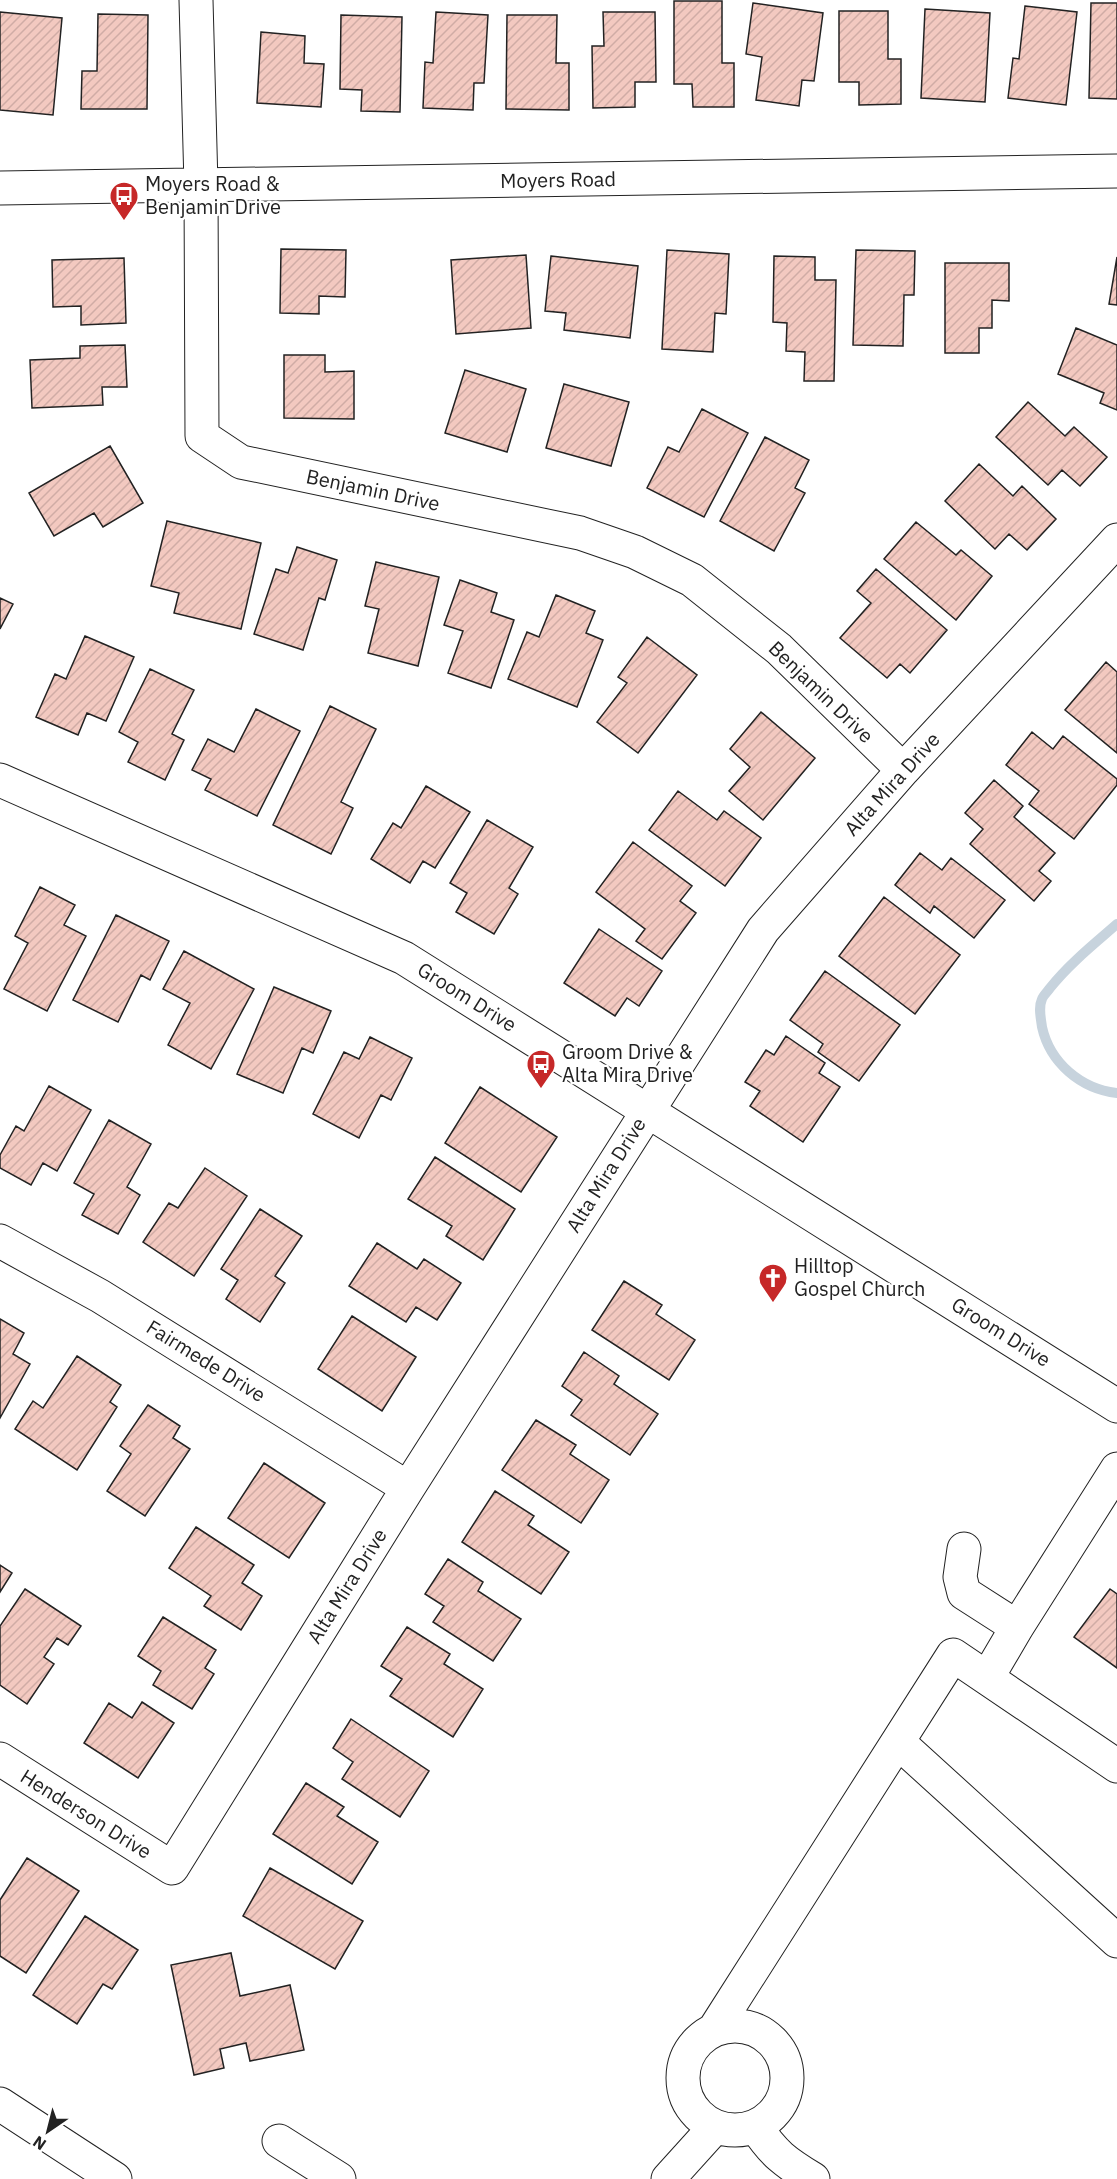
<svg xmlns="http://www.w3.org/2000/svg" width="1117" height="2179" font-family="'IBM Plex Sans',sans-serif">
	<style>
		.lines { fill: none; stroke-linecap: round; stroke-linejoin: round }
		.stream { stroke: #c7d3dd; stroke-width: 10 }
		.building { fill: url(#building-hatch); stroke: #222; stroke-width: 1.5 }
		.minor-casing { stroke: #222; stroke-width: 35 }
		.major-casing { stroke: #222; stroke-width: 35 }
		.minor { stroke: #fff; stroke-width: 33 }
		.major { stroke: #fff; stroke-width: 33 }
		.labels { text-anchor: middle; stroke-width: 4.5; stroke-linejoin: round; paint-order: stroke }
		.street-label { font-size: 20px; fill: #222; stroke: #fff }
		.poi-label { font-size: 20px; fill: #222; stroke: #fff; text-anchor: start }
	</style>
	<defs>
		<pattern id="building-hatch" width="6" height="6" patternUnits="userSpaceOnUse" patternTransform="scale(1.5)"><rect width="6" height="6" fill="#f3c9c0"/><path d="M-1 1l2-2M0 6l6-6M5 7l2-2" fill="none" stroke="#d0aca5"/></pattern>
	</defs>
	<rect width="100%" height="100%" fill="#fff"/>
	<g class="lines">
		<path class="stream" d="M1117 924C1094 944 1069 964 1050 988 1048 991 1043 996 1042 999 1038 1008 1041 1018 1042 1027 1050 1063 1081 1089 1117 1093"/>
	</g>
	<path class="building" d="M674 1H722V63H734V107H693L692 84H674Z
		M753 3 823 13 814 81 802 80 799 106 756 100 762 57 746 54Z
		M1091 3H1117V99L1089 98Z
		M1025 6 1077 12 1066 105 1008 98 1013 58 1019 59Z
		M925 9 990 13 985 102 921 98Z
		M839 11H888V59H901V104L859 105V82H839Z
		M0 12 62 18 53 115 0 110Z
		M436 12 488 15 484 83H474L473 110 423 108 425 62 433 63Z
		M603 12H655L656 82H635V107L593 108 592 46H604Z
		M98 14 148 15 147 109H81L82 71H97Z
		M341 15 402 17 400 112 361 111 362 90 340 89Z
		M507 15H557L556 63H569V110L506 109Z
		M261 32 305 36 304 63 324 64 321 107 257 103Z
		M281 249 346 250 345 297 319 296V314L280 313Z
		M667 250 729 254 726 314 715 313 713 352 662 349Z
		M856 250 915 251 914 295H904L903 346 853 345Z
		M526 255 531 328 456 334 451 260Z
		M551 256 638 266 630 338 564 330 566 313 545 311Z
		M774 256 815 257V280H836L834 381H804L805 352 786 351 787 323 773 322Z
		M1117 257V305L1109 304Z
		M124 258 126 323 81 325V306L53 307 52 260Z
		M945 263H1009V301L992 300V328H979V353H945Z
		M1076 328 1117 345V410L1100 403 1104 393 1058 374Z
		M125 345 127 387H102L103 405 32 408 30 360 80 358V346Z
		M284 355H325V372L354 371V419L284 418Z
		M465 370 526 389 507 452 445 433Z
		M564 384 629 402 611 466 546 448Z
		M1028 402 1065 436 1074 427 1107 457 1080 486 1062 470 1048 485 996 437Z
		M702 409 748 433 704 517 647 488 668 447 679 452Z
		M765 437 809 460 795 488 805 493 774 551 720 521Z
		M110 446 143 503 103 527 94 513 54 536 29 493Z
		M979 464 1013 496 1022 486 1056 519 1027 550 1009 534 995 549 945 501Z
		M167 521 261 543 241 629 174 613 179 593 151 586Z
		M916 522 956 555 961 550 992 576 956 620 884 559Z
		M297 547 337 560 325 600 319 598 303 650 254 634 276 569 288 573Z
		M376 562 439 577 418 666 368 653 379 609 365 606Z
		M876 569 947 630 910 673 900 664 887 678 840 638 871 603 857 591Z
		M460 580 497 593 491 612 514 620 491 688 448 673 463 631 444 625Z
		M556 595 595 611 586 633 603 640 577 707 508 679 527 632 539 637Z
		M0 598 13 604 0 629Z
		M85 636 134 657 106 721 87 713 78 735 36 717 55 674 66 679Z
		M647 637 697 675 638 753 597 722 627 683 618 677Z
		M1106 662 1117 672V753L1065 710Z
		M150 669 194 690 172 734 184 740 165 780 128 762 138 742 119 732Z
		M330 706 376 729 341 802 353 808 331 854 273 825Z
		M256 709 300 731 257 816 205 790 211 779 192 770 208 739 234 752Z
		M761 712 815 758 763 820 729 791 750 767 730 749Z
		M1032 732 1053 749 1063 736 1117 779V785L1074 839 1029 804 1039 791 1006 765Z
		M994 780 1023 806 1014 817 1055 853 1039 871 1051 881 1034 901 970 844 983 829 965 813Z
		M426 786 470 812 435 868 423 861 410 883 371 859 393 823 401 828Z
		M678 791 717 820 724 811 761 838 725 886 649 830Z
		M487 820 533 847 509 888 518 894 494 934 456 912 467 893 450 883Z
		M633 842 692 886 680 901 696 913 662 959 636 941 645 929 596 892Z
		M920 853 942 870 951 858 1005 900 974 938 934 906 930 913 895 885Z
		M40 887 75 905 64 925 86 936 47 1011 4 989 28 943 15 936Z
		M884 897 960 955 915 1014 839 956Z
		M116 915 169 941 150 980 141 975 118 1022 73 1000Z
		M599 929 662 971 639 1006 627 998 615 1016 564 983Z
		M184 951 254 989 211 1069 168 1045 190 1003 163 989Z
		M825 971 900 1025 859 1081 818 1052 823 1044 790 1020Z
		M274 987 331 1011 313 1053 302 1048 283 1093 237 1074Z
		M786 1036 825 1063 819 1073 840 1087 803 1142 750 1106 760 1091 745 1082 766 1050 774 1055Z
		M370 1037 412 1058 391 1100 381 1095 359 1138 313 1114 344 1052 359 1059Z
		M49 1086 91 1110 57 1171 43 1163 31 1185 0 1168V1155L16 1126 24 1131Z
		M480 1087 557 1137 521 1192 445 1143Z
		M109 1120 151 1144 127 1187 140 1195 118 1234 82 1215 94 1194 74 1183Z
		M435 1157 515 1209 483 1260 446 1236 452 1226 408 1199Z
		M205 1168 247 1196 194 1276 143 1242 169 1203 178 1208Z
		M260 1209 302 1236 275 1276 285 1283 260 1322 226 1299 238 1280 221 1269Z
		M377 1243 417 1269 424 1259 461 1283 437 1320 416 1307 406 1322 349 1286Z
		M624 1281 662 1305 656 1314 695 1340 669 1380 592 1330Z
		M352 1316 416 1357 382 1411 318 1369Z
		M0 1319 24 1333 13 1354 30 1364 0 1418Z
		M584 1352 619 1376 614 1384 658 1414 630 1455 571 1415 582 1400 562 1386Z
		M77 1356 121 1385 110 1402 117 1407 77 1470 15 1429 33 1401 43 1408Z
		M148 1405 180 1426 173 1438 190 1449 145 1516 107 1491 131 1454 120 1446Z
		M536 1420 576 1445 570 1454 609 1480 581 1523 502 1470Z
		M264 1463 325 1503 289 1558 228 1518Z
		M495 1491 534 1516 528 1525 569 1552 541 1594 462 1542Z
		M196 1527 254 1565 242 1583 262 1596 241 1630 204 1606 211 1596 169 1568Z
		M448 1559 483 1582 478 1591 521 1619 493 1661 433 1622 444 1606 425 1594Z
		M0 1565 12 1573 0 1592Z
		M25 1589 81 1626 68 1645 57 1638 44 1657 54 1664 27 1704 0 1685V1626Z
		M1110 1589 1117 1594V1668L1074 1637Z
		M163 1617 216 1650 205 1668 214 1674 192 1709 153 1685 161 1671 138 1656Z
		M407 1627 450 1654 444 1664 483 1689 453 1737 390 1696 402 1679 381 1666Z
		M142 1702 174 1723 138 1778 84 1743 109 1703 132 1718Z
		M351 1719 429 1771 400 1817 342 1779 353 1762 333 1748Z
		M306 1783 344 1807 337 1816 378 1842 352 1884 273 1834Z
		M27 1858 79 1891 26 1973 0 1956V1900Z
		M270 1868 363 1921 335 1969 243 1916Z
		M85 1916 138 1950 112 1989 103 1984 77 2024 33 1995Z
		M231 1953 240 1996 290 1985 304 2050 250 2061 246 2043 220 2049 224 2068 194 2075 171 1965Z"/>
	<g class="lines">
		<g class="minor-casing">
			<path id="minor" d="M196 0 201 185 202 436 241 462 580 533 635 552 692 580 779 649 903 770
				M0 188 1117 171
				M0 780 404 958 1117 1406
				M0 1241 100 1296 408 1488
				M964 1549 960 1577 964 1593 1017 1627
				M987 1678 1017 1627 1117 1469
				M898 1742 1117 1941
				M0 1759 172 1868 408 1488 763 930 903 770 1117 540
				M683 2078a52 52 0 1 1 104 0a52 52 0 1 1-104 0Z
				M714 2030 953 1655 1117 1766
				M756 2127C774 2154 785 2162 813 2179
				M279 2141 339 2179
				M668 2179 715 2127"/>
		</g>
		<g class="major-casing">
			<path id="major" d="M0 2104 115 2179"/>
		</g>
		<use href="#minor" class="minor"/>
		<use href="#major" class="major"/>
	</g>
	<defs>
		<g id="bus-pin" transform="scale(1.5)"><path d="M0 17L-7.5 6A9.5 9.5 0 1 1 7.5 6Z" fill="#c62828" stroke="#fff"/><path d="M-5-6H5V4H4V6H2V4H-2V6H-4V4H-5ZM-3.5-4V0h7V-4ZM-3.5 1.2v1.5H-2V1.2ZM2 1.2v1.5H3.5V1.2Z" fill="#fff"/></g>
		<g id="church-pin" transform="scale(1.5)"><path d="M0 17L-7.5 6A9.5 9.5 0 1 1 7.5 6Z" fill="#c62828" stroke="#fff"/><path d="M-1.2-6h2.4v3.5h3.3v2.4h-3.3V6h-2.4V-.1h-3.3v-2.4h3.3Z" fill="#fff"/></g>
	</defs>
	<g fill-rule="evenodd">
		<use href="#bus-pin" x="124" y="196"/>
		<use href="#bus-pin" x="541" y="1064"/>
		<use href="#church-pin" x="773" y="1278"/>
	</g>
	<g class="labels">
		<g class="street-label">
			<text transform="translate(558 180) rotate(-1)" y="7">Moyers Road</text>
			<text transform="translate(373 490) rotate(12)" y="7">Benjamin Drive</text>
			<text transform="translate(821 692) rotate(44)" y="7">Benjamin Drive</text>
			<text transform="translate(892 784) rotate(-48)" y="7">Alta Mira Drive</text>
			<text transform="translate(467 997) rotate(32)" y="7">Groom Drive</text>
			<text transform="translate(606 1175) rotate(-58)" y="7">Alta Mira Drive</text>
			<text transform="translate(1001 1332) rotate(32)" y="7">Groom Drive</text>
			<text transform="translate(206 1361) rotate(32)" y="7">Fairmede Drive</text>
			<text transform="translate(347 1586) rotate(-58)" y="7">Alta Mira Drive</text>
			<text transform="translate(86 1814) rotate(32)" y="7">Henderson Drive</text>
		</g>
		<g class="poi-label">
			<text x="145" y="191">Moyers Road &amp;<tspan x="145" dy="23">Benjamin Drive</tspan></text>
			<text x="562" y="1059">Groom Drive &amp;<tspan x="562" dy="23">Alta Mira Drive</tspan></text>
			<text x="794" y="1273">Hilltop<tspan x="794" dy="23">Gospel Church</tspan></text>
		</g>
	</g>
	<g transform="translate(48 2131) rotate(215)" stroke="#ffffff" stroke-width="4.5" paint-order="stroke">
	<path d="M0-4.5L10 22L0 15L-10 22Z" fill="#222222"/>
	<text y="-9" font-size="16" font-weight="bold" text-anchor="middle" fill="#222222">N</text>
	</g>
</svg>
